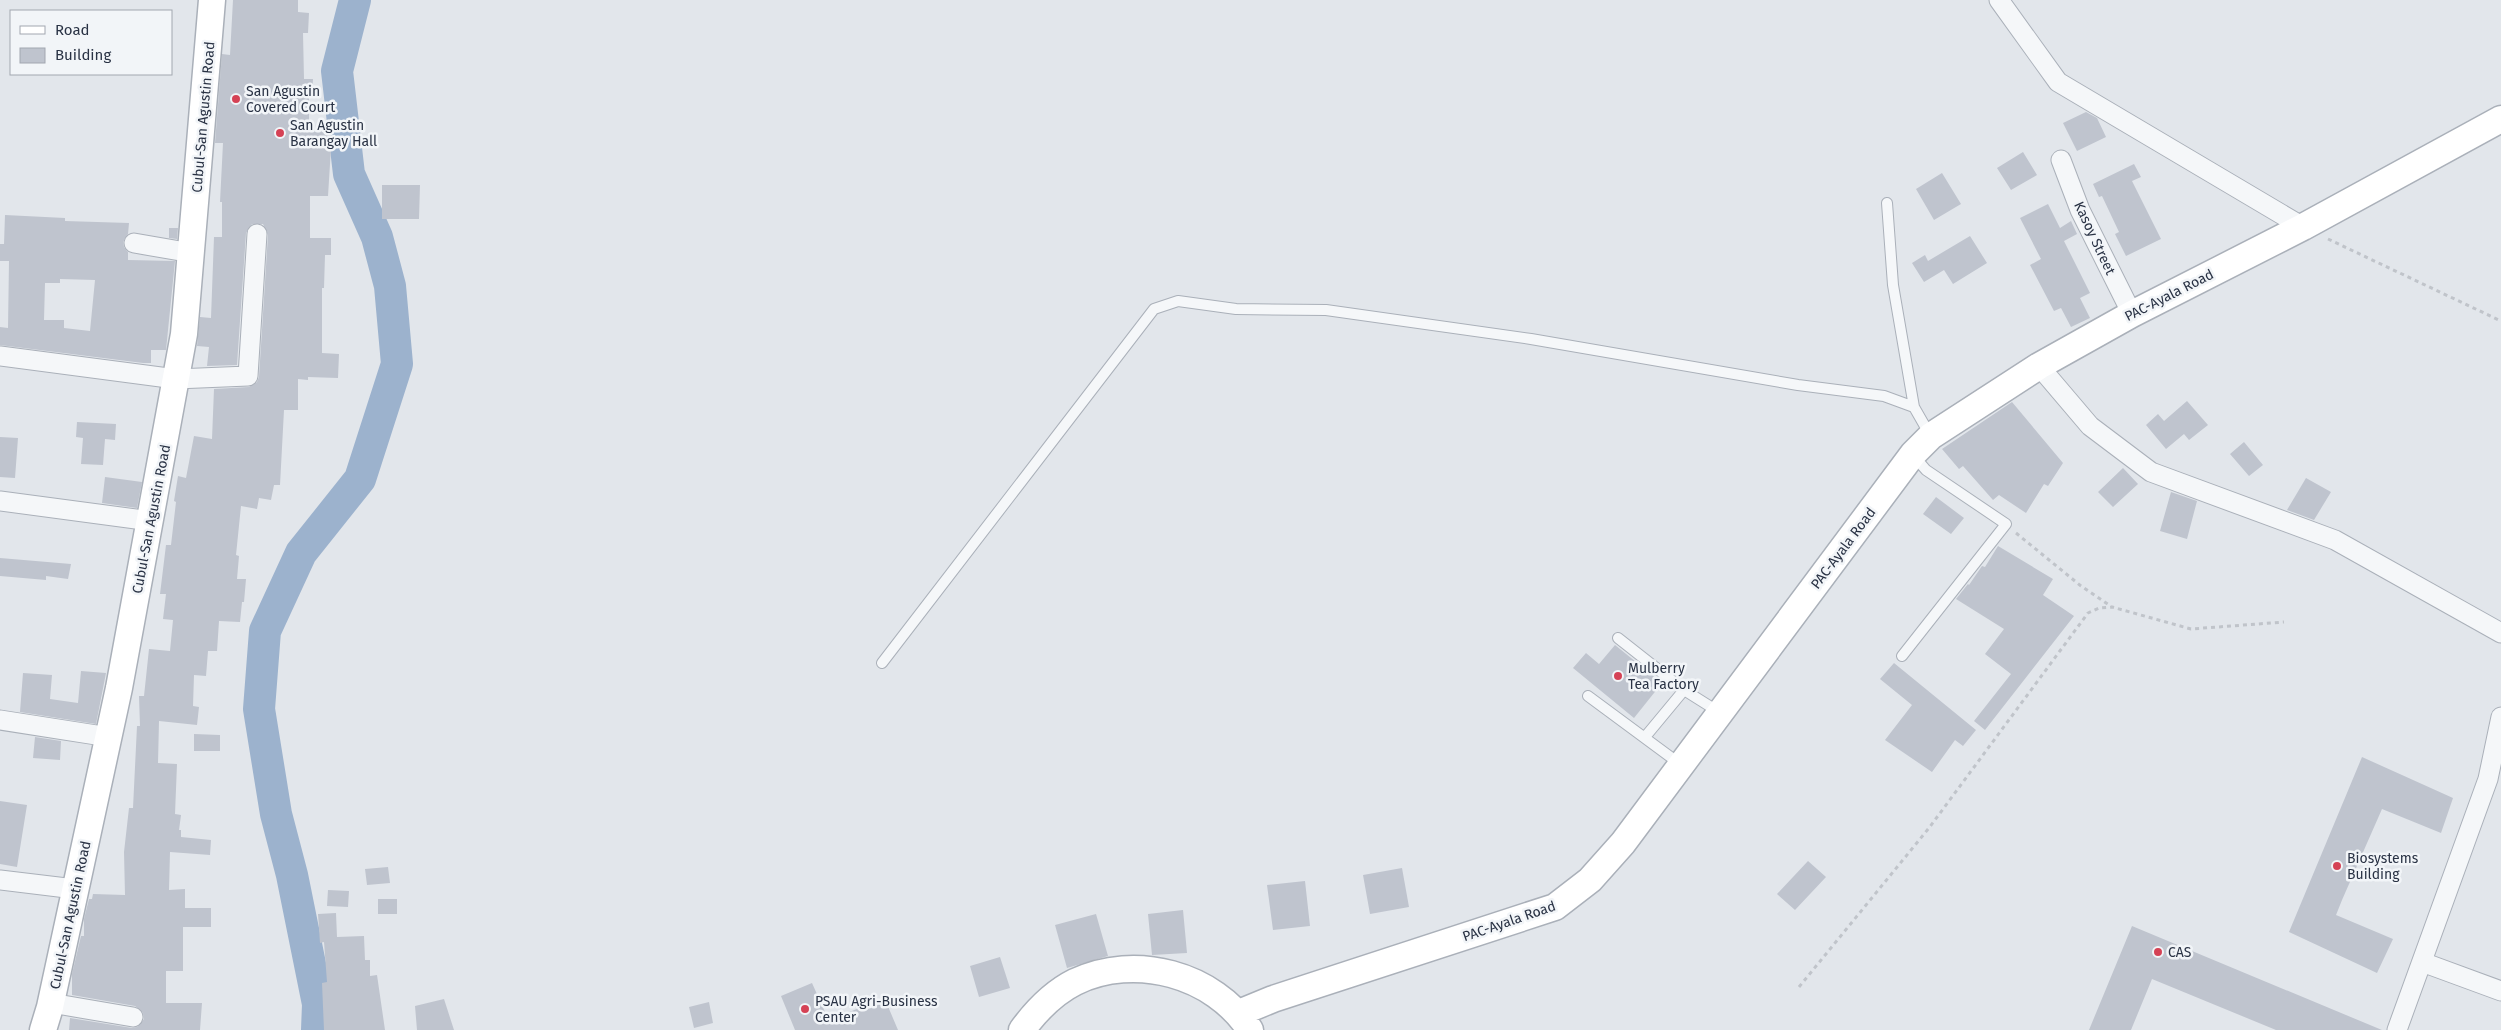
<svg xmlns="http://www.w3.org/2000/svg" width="2501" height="1030" font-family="'Fira Sans',sans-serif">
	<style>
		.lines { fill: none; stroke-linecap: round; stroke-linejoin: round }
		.river { stroke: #9cb2cd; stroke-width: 32 }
		.building { fill: #bfc4ce; fill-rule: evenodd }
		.lane-casing { stroke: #aab0b9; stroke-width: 12 }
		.street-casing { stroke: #aab0b9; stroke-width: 21 }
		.secondary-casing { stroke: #aab0b9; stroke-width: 29 }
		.path { stroke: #c0c4ca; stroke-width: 3; stroke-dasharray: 4 4; stroke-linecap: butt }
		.lane { stroke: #f5f7f9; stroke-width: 10 }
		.street { stroke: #f5f7f9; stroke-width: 19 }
		.secondary { stroke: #fff; stroke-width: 26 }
		.poi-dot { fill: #d54255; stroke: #f2f5f8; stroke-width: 2 }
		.labels { text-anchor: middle; stroke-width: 5; stroke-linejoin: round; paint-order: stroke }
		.poi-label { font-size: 14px; fill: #293244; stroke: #f2f5f8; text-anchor: start }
		.street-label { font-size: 14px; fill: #293244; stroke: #f2f5f8 }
	</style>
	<rect width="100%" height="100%" fill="#e2e6eb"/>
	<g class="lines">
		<path class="river" d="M317 1030 318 1004 292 875 276 814 259 709 265 631 301 553 360 479 397 364 390 286 377 237 349 174 337 71 355 0"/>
	</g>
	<path class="building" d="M233 0H298V12L309 13 308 33H303L304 79H313L312 94H309V131L332 132 328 196H310V238H331V255H325L324 288H322V353L339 354 338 378 308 377V380L298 379V410H284L280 485H274L271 500 259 498 257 509 241 506 236 555 239 556 237 579H246L244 602H242L240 622 219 621 217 651H208L206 676 194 675 193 706 199 707 197 725 159 721 158 763 177 764 175 814 181 815 179 830H181V837L211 840 210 855 170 852 169 890 185 889V908H211V927H183V971H166V1003H202L200 1030H69L70 1018 132 1028 137 1027 144 1019 143 1013 135 1006 72 995V974L81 936H84V919L89 899H92L93 894 125 895 124 852 129 808H133L137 726H140L139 696H144L149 649 170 651 173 620 163 619 166 594H160L166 545H171L176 502 174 501 178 476 186 478 194 436 212 439 214 389 249 387 257 382 259 377 268 235 263 224H252L246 233 237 365 207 366 209 347 197 346 200 317 211 318 214 237H222V202H220L223 143H215L222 54 230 55Z
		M2086 112 2097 118 2106 137 2077 151 2063 123Z
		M2023 152 2037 175 2011 190 1997 168Z
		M2134 164 2141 177 2132 181 2161 239 2126 256 2115 234 2119 232 2102 196 2099 197 2093 184Z
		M1942 173 1961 204 1934 220 1916 189Z
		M382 185H420L419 219H382Z
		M2048 204 2060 228 2071 221 2077 234 2064 241 2090 293 2080 298 2090 318 2071 327 2061 308 2054 311 2030 265 2041 259 2020 218Z
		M5 215 65 218V221L129 223 128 234 123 242 124 247 128 252V260L175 261 166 350H151V363H143L0 345V327L8 328 9 261H0V244H4ZM60 279 95 280 90 331 64 328V320H44L45 283H60Z
		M169 228H178L177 239 169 238Z
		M1970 236 1987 263 1953 284 1944 270 1924 282 1912 263 1925 255 1928 261Z
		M2187 401 2208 425 2189 440 2184 434 2166 449 2146 425 2158 414 2164 421Z
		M2012 402 2063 463 2048 486 2044 484 2026 513 1999 495 1993 500 1963 466 1959 469 1942 449Z
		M77 422 116 424 115 440 105 439 103 465 81 464 83 438 76 437Z
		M0 437 18 438 15 478 0 477Z
		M2244 442 2263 465 2249 476 2230 454Z
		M2123 468 2138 484 2113 507 2098 492Z
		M105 477 142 482 137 508 102 503Z
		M2306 478 2331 492 2314 520 2287 510Z
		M2171 492 2197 501 2187 539 2160 531Z
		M1936 497 1964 518 1951 534 1923 514Z
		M1998 546 2053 579 2043 595 2074 616 1985 730 1974 721 2011 674 1985 654 2004 629 1956 599 1968 584 1969 585 1982 566 1985 567Z
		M0 558 71 564 68 579 46 576V580L0 576Z
		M1615 645 1662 683 1634 718 1573 668 1586 653 1599 664Z
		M1894 663 1976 730 1963 746 1955 740 1932 772 1885 740 1912 705 1880 679Z
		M81 671 106 673 96 724 20 712 23 673 52 675 50 699 78 703Z
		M194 734 220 735V751H194Z
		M35 737 61 741 60 760 33 758Z
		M2362 757 2453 798 2441 833 2382 809 2342 900 2336 915 2393 939 2377 973 2289 932Z
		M0 801 27 805 17 867 0 864Z
		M1808 861 1826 877 1795 910 1777 894Z
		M388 867 390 883 367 885 365 869Z
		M1402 868 1409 907 1370 914 1363 875Z
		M1305 881 1310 926 1273 930 1267 885Z
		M328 890 349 891 348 907 327 906Z
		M378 899H397V914H378Z
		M1183 910 1187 953 1152 955 1148 914Z
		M336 913 337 937 364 936 365 960H370V976L377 975 385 1030H324L322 983 327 982 324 942 320 943 318 914Z
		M1096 914 1108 956 1067 968 1055 925Z
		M2132 926 2382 1030H2276L2152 979 2131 1030H2089Z
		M1000 957 1010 988 979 997 970 966Z
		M812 983 829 1021 884 997 898 1030H795L781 996Z
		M444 999 454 1030H417L415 1006Z
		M709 1002 713 1023 694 1028 689 1007Z"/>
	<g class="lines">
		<g class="lane-casing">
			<path id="lane" d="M1887 203 1893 285 1914 407
				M1618 638 1684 690 1719 712
				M1902 656 2006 524 1926 470 1913 455
				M882 663 1154 309 1178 301 1236 309 1326 310 1531 339 1798 385 1884 396 1914 407 1930 435
				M1588 696 1680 764
				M1645 737 1684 690"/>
		</g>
		<g class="street-casing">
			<path id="street" d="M1999 0 2058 82 2303 227
				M2061 160 2080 210 2132 314
				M134 243 192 253
				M0 356 176 379 248 376 257 234
				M2039 366 2090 426 2151 472 2335 540 2501 633
				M0 501 151 521
				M0 720 109 737
				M0 880 75 889
				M2422 962 2501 991
				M51 1003 133 1017
				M2397 1030 2488 779 2501 717"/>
		</g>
		<g class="secondary-casing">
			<path id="secondary" d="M1239 1013 1273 999 1555 907 1590 880 1623 843 1913 454 1931 436 2039 366 2132 314 2303 227 2501 119
				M43 1030 50 1007 119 688 184 334 212 0
				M1022 1030C1036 1011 1053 993 1075 982 1135 953 1214 974 1250 1030"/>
		</g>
		<path class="path" d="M2328 239 2501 321
			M2016 533 2081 586 2112 607
			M1799 987 1929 828 2088 613 2099 608 2112 607 2191 629 2284 622"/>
		<use href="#lane" class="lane"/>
		<use href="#street" class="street"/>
		<use href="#secondary" class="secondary"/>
	</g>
	<g class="poi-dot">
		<circle cx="236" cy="99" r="5"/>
		<circle cx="280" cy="133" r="5"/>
		<circle cx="1618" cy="676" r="5"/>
		<circle cx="2337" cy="866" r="5"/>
		<circle cx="2158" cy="952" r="5"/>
		<circle cx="805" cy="1009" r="5"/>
	</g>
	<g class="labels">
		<g class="poi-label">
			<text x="246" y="96">San Agustin<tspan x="246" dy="16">Covered Court</tspan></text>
			<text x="290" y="130">San Agustin<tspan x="290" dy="16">Barangay Hall</tspan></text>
			<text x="1628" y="673">Mulberry<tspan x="1628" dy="16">Tea Factory</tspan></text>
			<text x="2347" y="863">Biosystems<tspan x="2347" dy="16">Building</tspan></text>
			<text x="2168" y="957">CAS</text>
			<text x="815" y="1006">PSAU Agri-Business<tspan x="815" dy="16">Center</tspan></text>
		</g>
		<g class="street-label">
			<text transform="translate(203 117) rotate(-85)" y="5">Cubul-San Agustin Road</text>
			<text transform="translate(2095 238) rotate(65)" y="5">Kasoy Street</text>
			<text transform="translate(2169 295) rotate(-27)" y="5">PAC-Ayala Road</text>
			<text transform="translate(151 519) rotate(-79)" y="5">Cubul-San Agustin Road</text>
			<text transform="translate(1843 548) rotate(-53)" y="5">PAC-Ayala Road</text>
			<text transform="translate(70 915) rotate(-78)" y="5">Cubul-San Agustin Road</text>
			<text transform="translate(1509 921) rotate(-19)" y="5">PAC-Ayala Road</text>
		</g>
	</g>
	<rect x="10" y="10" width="162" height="65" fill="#f2f5f8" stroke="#a2a7b0"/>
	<rect x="20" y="26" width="25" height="8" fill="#ffffff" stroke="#a2a7b0"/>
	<text x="55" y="35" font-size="15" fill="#293244">Road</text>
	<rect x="20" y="48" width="25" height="15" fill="#bfc4ce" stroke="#a2a7b0"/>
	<text x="55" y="60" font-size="15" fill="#293244">Building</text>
</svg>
